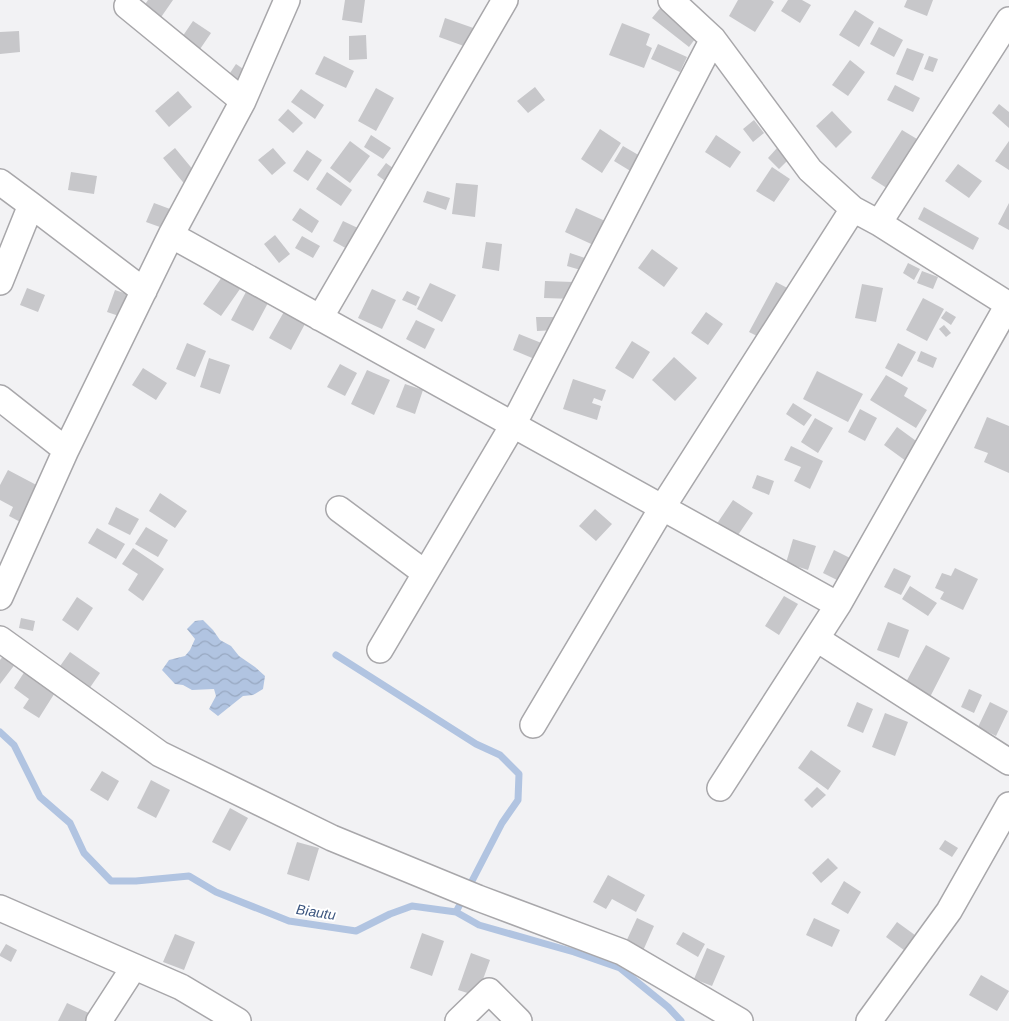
<svg xmlns="http://www.w3.org/2000/svg" width="1009" height="1021" font-family="Helvetica,sans-serif">
	<style>
		.water { fill: url(#water-waves) }
		.lines { fill: none; stroke-linecap: round; stroke-linejoin: round }
		.stream { stroke: #b1c4e1; stroke-width: 7 }
		.building { fill: #c7c7ca }
		.minor-casing { stroke: #a8a7aa; stroke-width: 28 }
		.minor { stroke: #fff; stroke-width: 25 }
		.labels { text-anchor: middle; stroke-width: 4; stroke-linejoin: round; paint-order: stroke }
		.water-label { font-size: 14px; font-style: italic; fill: #3a547e; stroke: #fff }
	</style>
	<defs>
		<pattern id="water-waves" width="16" height="10" patternUnits="userSpaceOnUse" patternTransform="scale(1.25)"><rect width="16" height="10" fill="#b1c4e1"/><path d="M0 5q4-4 8 0t8 0" fill="none" stroke="#98a8c1"/></pattern>
	</defs>
	<rect width="100%" height="100%" fill="#f2f2f4"/>
	<path class="water" d="M203 620 213 630 220 640 231 646 239 656 255 667 265 676 263 689 253 695 243 696 218 716 209 709 216 696 214 689 192 690 183 685 175 684 162 670 169 660 185 656 190 650 195 639 187 629 195 621Z"/>
	<g class="lines">
		<path class="stream" d="M336 655 476 744 500 755 519 774 518 800 502 823 456 912
			M0 732 14 745 40 797 70 823 84 853 111 881H136L189 876 216 892 289 921 356 931 390 914 412 906 456 912 479 925 574 952 620 968 668 1007 681 1021"/>
	</g>
	<path class="building" d="M148 0H173L157 23 140 12Z
		M345 0H365L362 23 342 20Z
		M738 0H771L774 2 755 32 729 16Z
		M788 0H802L811 5 800 23 781 11Z
		M907 0H933L927 16 904 7Z
		M662 6 698 35 689 47 652 18Z
		M855 10 874 22 859 47 839 35Z
		M445 18 479 30 472 49 439 37Z
		M193 21 211 33 196 55 178 43Z
		M622 23 650 34 646 45 652 48 644 68 609 55Z
		M879 27 903 40 894 57 870 44Z
		M19 31 20 52 0 54V32Z
		M366 35 367 59 349 60V36Z
		M658 44 687 57 680 72 651 59Z
		M907 48 924 54 913 81 896 74Z
		M324 56 354 71 346 88 315 74Z
		M929 56 938 59 933 72 924 69Z
		M850 60 865 72 848 96 832 85Z
		M236 64 252 75 239 93 224 82Z
		M895 85 920 98 913 112 887 100Z
		M535 87 545 100 528 113 517 101Z
		M376 88 394 98 376 131 358 121Z
		M301 89 324 105 315 119 291 102Z
		M178 91 192 107 169 127 155 111Z
		M999 104 1009 112V128L992 113Z
		M288 109 303 123 293 133 278 120Z
		M832 111 852 132 836 148 816 126Z
		M754 120 764 133 753 142 743 129Z
		M600 129 621 143 602 173 581 159Z
		M902 130 927 145 896 194 871 178Z
		M371 135 391 148 383 159 364 147Z
		M716 135 741 152 730 168 705 152Z
		M350 141 370 156 350 183 330 168Z
		M1009 141V170L995 161Z
		M623 146 647 160 637 175 614 161Z
		M175 148 199 177 187 187 163 158Z
		M273 148 286 163 272 175 258 160Z
		M777 148 789 159 779 169 768 158Z
		M307 150 322 160 308 181 293 171Z
		M386 163 401 174 392 186 377 175Z
		M958 164 982 181 969 198 945 181Z
		M772 167 790 179 774 202 756 191Z
		M71 172 97 176 94 194 68 190Z
		M327 172 352 190 341 206 316 189Z
		M456 183 478 185 475 217 452 214Z
		M427 191 450 198 446 210 423 202Z
		M154 203 178 212 171 231 146 222Z
		M1009 203V230L998 224Z
		M924 207 979 238 973 250 918 219Z
		M300 208 319 221 312 233 292 220Z
		M576 208 612 224 600 248 565 232Z
		M343 221 360 229 349 250 333 241Z
		M275 235 290 254 279 263 264 244Z
		M302 236 320 246 313 258 295 248Z
		M486 242 502 244 499 271 482 268Z
		M652 249 678 268 664 287 638 268Z
		M570 253 588 259 584 271 567 266Z
		M908 263 920 269 914 280 903 273Z
		M922 271 938 277 933 289 917 283Z
		M222 277 240 289 221 316 203 304Z
		M545 281 573 282V299L544 298Z
		M776 282 793 291 767 341 749 332Z
		M430 283 456 295 442 322 417 309Z
		M862 284 883 288 876 322 855 318Z
		M27 288 45 295 38 312 20 305Z
		M372 289 396 300 382 329 358 318Z
		M115 290 136 297 128 319 107 312Z
		M247 290 269 301 253 331 231 320Z
		M407 291 420 297 416 306 402 300Z
		M923 298 944 309 927 341 906 330Z
		M285 310 306 322 291 350 269 338Z
		M946 311 956 317 951 325 941 318Z
		M706 312 723 324 708 345 691 333Z
		M536 317H557V330L537 331Z
		M416 320 435 329 425 349 406 339Z
		M944 325 951 333 946 337 939 329Z
		M519 334 544 344 537 360 513 350Z
		M632 341 650 352 633 379 615 368Z
		M187 343 206 351 195 377 176 369Z
		M898 343 916 352 902 377 885 368Z
		M921 351 937 358 933 368 917 361Z
		M674 357 697 378 675 401 652 380Z
		M209 358 230 365 220 394 200 387Z
		M340 364 357 373 345 396 327 387Z
		M143 368 167 383 156 400 132 385Z
		M367 370 390 380 374 415 351 404Z
		M817 371 863 394 848 422 803 399Z
		M886 375 908 388 904 396 927 410 916 428 870 400Z
		M573 379 606 390 602 401 594 398 592 403 601 406 597 420 563 409Z
		M405 384 423 390 415 414 396 407Z
		M793 403 812 415 804 426 786 414Z
		M860 409 877 418 865 441 848 432Z
		M987 417 1009 426V473L984 462 988 453 974 448Z
		M815 418 833 428 818 453 801 442Z
		M897 427 923 446 910 464 884 445Z
		M791 446 823 461 810 489 794 481 801 467 784 460Z
		M8 470 44 489 26 525 9 516 13 507 0 500V485Z
		M757 475 774 481 769 495 752 488Z
		M160 493 187 511 175 528 149 511Z
		M733 500 753 513 736 538 716 525Z
		M116 507 139 519 130 535 108 524Z
		M595 509 612 524 596 541 579 526Z
		M146 527 168 540 158 557 135 544Z
		M97 528 125 544 116 559 88 543Z
		M793 539 816 546 808 570 786 563Z
		M133 548 164 569 143 601 128 590 138 574 122 564Z
		M834 550 850 558 839 581 823 573Z
		M894 568 911 576 901 595 884 587Z
		M955 568 978 579 963 610 940 599 944 592 935 588 942 573 951 576Z
		M910 586 937 603 928 616 902 599Z
		M784 596 798 604 779 635 765 626Z
		M77 597 93 608 78 631 62 620Z
		M21 618 35 621 33 631 19 628Z
		M888 622 909 630 899 658 877 650Z
		M926 645 950 658 930 697 905 684Z
		M70 652 100 673 89 689 58 669Z
		M5 654 16 663 0 684V660Z
		M25 671 56 691 39 718 23 708 29 699 14 688Z
		M969 689 982 695 974 713 961 707Z
		M857 702 873 709 863 733 847 726Z
		M990 702 1008 711 996 736 978 727Z
		M885 713 908 722 895 756 872 747Z
		M811 750 841 771 828 790 798 768Z
		M102 771 119 781 108 801 90 790Z
		M151 780 170 790 156 818 137 808Z
		M817 787 826 795 812 808 804 800Z
		M230 808 248 818 230 851 212 842Z
		M945 840 958 848 952 857 939 849Z
		M297 842 319 848 309 881 287 874Z
		M828 858 838 868 821 883 812 873Z
		M608 875 645 895 636 912 612 899 606 909 593 902Z
		M844 881 861 892 848 914 831 904Z
		M637 918 654 926 642 953 625 944Z
		M814 918 840 930 832 947 806 935Z
		M897 922 919 938 908 953 886 937Z
		M683 932 705 944 698 957 676 944Z
		M422 933 444 941 432 976 410 968Z
		M175 934 195 942 184 970 163 962Z
		M6 944 17 950 11 962 0 956V954Z
		M707 948 725 956 712 986 694 979Z
		M471 953 490 960 477 996 458 990Z
		M981 975 1009 991 997 1011 969 995Z
		M67 1003 91 1014 88 1021H58Z"/>
	<g class="lines">
		<g class="minor-casing">
			<path id="minor" d="M671 0 713 39 810 170 853 209 879 223 1009 305
				M127 6 243 101
				M0 182 31 205 144 291
				M879 223 1009 20
				M171 235 838 605
				M0 282 31 205
				M320 318 505 0
				M0 398 66 450
				M339 509 425 573
				M0 597 66 450 171 235 243 101 287 0
				M0 639 160 754 332 838 478 898 622 952 740 1021
				M817 639 1009 762
				M380 650 513 425 713 39
				M533 725 662 508 853 209
				M720 788 838 605 1008 305
				M0 908 181 987 238 1021
				M99 1021 134 967
				M458 1021 489 991 519 1021
				M869 1021 949 911 1009 805"/>
		</g>
		<use href="#minor" class="minor"/>
	</g>
	<g class="labels">
		<g class="water-label">
			<text transform="translate(316 912) rotate(9)" y="5">Biautu</text>
		</g>
	</g>
</svg>
